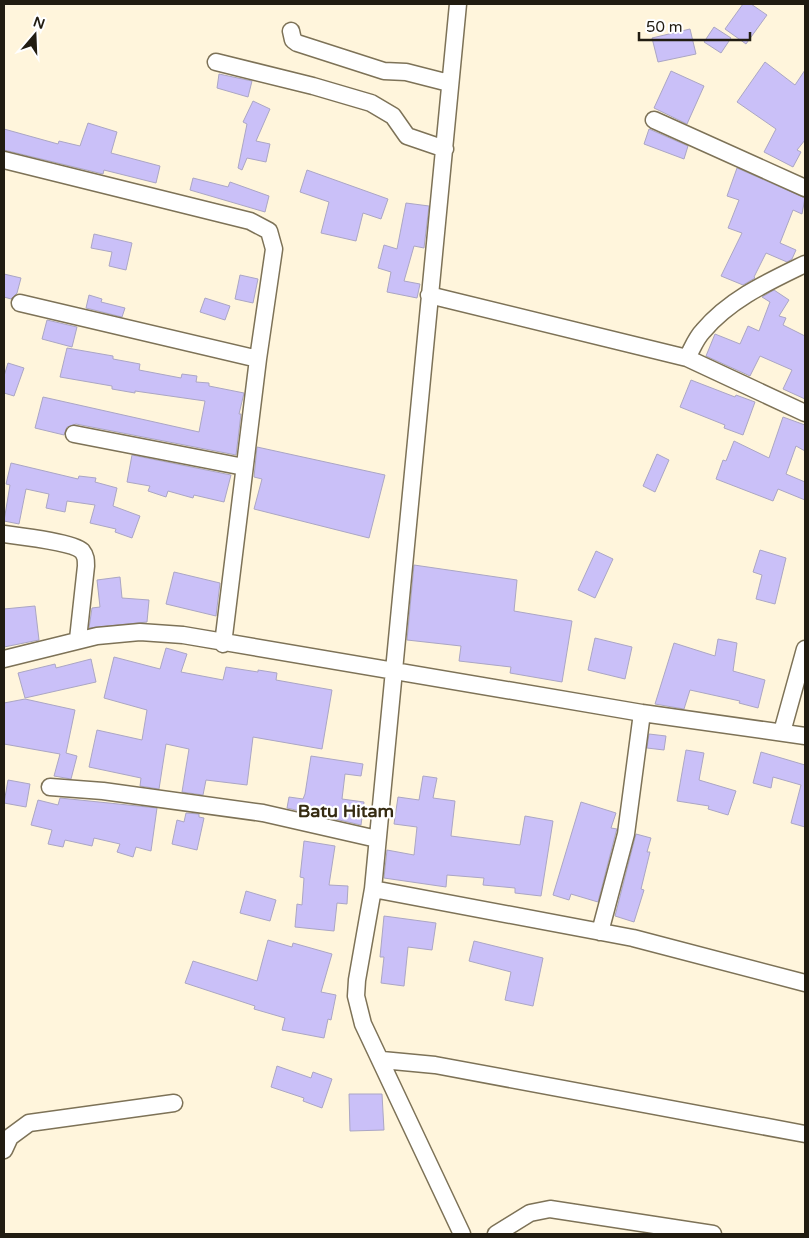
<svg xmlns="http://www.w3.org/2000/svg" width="809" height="1238" font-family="'Varela Round',sans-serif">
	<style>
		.building { fill: #cac0f8; stroke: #aba6c4 }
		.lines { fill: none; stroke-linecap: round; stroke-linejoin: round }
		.minor-casing { stroke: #7d7257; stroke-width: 19 }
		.minor { stroke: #fff; stroke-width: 16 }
		.labels { text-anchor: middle; stroke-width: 4.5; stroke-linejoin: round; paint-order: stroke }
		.quarter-label { font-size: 18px; font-weight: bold; fill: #352b11; stroke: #fff }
	</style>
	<rect width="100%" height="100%" fill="#fff5dc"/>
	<path class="building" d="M743 4H751L767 15 746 44 725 29Z
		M714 27 731 38 721 53 704 42Z
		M690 29 696 54 658 62 652 38Z
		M765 62 795 85 805 70V140L797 150 801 152 793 167 764 152 776 129 737 102Z
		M671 71 704 86 687 124 654 108Z
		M219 74 252 81 248 97 217 88Z
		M253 101 270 109 256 141 270 144 266 162 247 158 242 170 238 168 247 124 243 122Z
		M88 123 117 132 111 153 160 166 156 183 104 170 103 174 4 150V129L58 144 59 141 80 146Z
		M649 129 688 146 684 159 644 144Z
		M737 168 805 198 802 214 793 210 780 243 796 250 792 259 787 262 766 253 754 277 755 278 743 285 721 276 742 233 728 228 739 200 727 196Z
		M307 170 388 199 381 219 363 213 356 241 321 233 329 202 300 192Z
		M193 178 228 187 230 182 269 196 265 212 190 190Z
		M406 203 429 206 424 248 414 246 404 281 420 284 417 298 387 292 391 272 378 268 384 245 397 249Z
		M94 234 132 243 126 270 109 266 112 252 91 248Z
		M4 274 21 278 17 293 11 299 4 297Z
		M240 275 258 279 253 303 235 299Z
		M774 290 789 300 779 316 786 318 783 325 805 336V399L783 389 792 370 760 356 750 376 706 356 715 334 740 344 748 326 759 331 770 302 762 297Z
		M89 295 102 299 101 302 125 308 122 317 86 308Z
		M205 298 230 306 225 320 200 312Z
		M47 320 77 327 72 347 42 339Z
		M67 348 113 356V359L140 364 139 370 181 378 182 374 197 376 196 382 209 383V386L244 393 239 414H241L236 455 76 424 67 427 64 435 35 428 43 397 199 432 205 401 135 391V393L112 389V386L60 377Z
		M8 363 24 368 14 396 4 393V376Z
		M691 380 735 397 736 395 755 402 743 435 724 428 725 425 680 407Z
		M783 417 805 425V451L796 446 786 474 805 482V500L778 489 773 501 716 479 723 460 726 461 734 441 769 458Z
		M257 447 385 475 369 538 254 509 262 479 254 477Z
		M657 454 669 460 655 492 643 486Z
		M132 455 231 475 224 502 194 495 193 498 168 491 166 497 148 491 150 486 127 482Z
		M11 463 78 479 79 476 96 478 95 482 117 488 113 506 140 516 132 538 115 532 116 529 90 523 95 505 67 501 65 512 46 508 49 494 26 489 19 524 4 521 10 485 6 484Z
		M760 550 786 558 775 604 756 599 762 575 753 572Z
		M596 551 613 559 595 598 578 590Z
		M414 565 517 580 514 611 572 621 562 682 510 673 511 667 459 661 461 646 407 640Z
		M174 572 220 583 216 616 166 604Z
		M120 577 122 598 149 600 147 622 89 628 92 608 100 607 97 580Z
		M35 606 39 640 4 647V609Z
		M595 638 632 647 625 679 588 670Z
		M718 639 737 643 733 671 765 680 758 708 739 703 740 701 690 690 684 709 655 704 674 643 715 656Z
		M166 648 187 654 181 672 223 680 226 667 258 672V670L277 673 276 680 332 690 322 749 253 737 247 785 206 780 203 795 182 792 189 749 166 744 159 789 140 786 141 778 89 767 97 730 142 740 147 710 104 698 114 657 160 669Z
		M91 659 96 682 25 698 18 673 55 664 56 668Z
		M25 699 75 710 66 753 77 756 71 779 54 776 60 754 4 744V703Z
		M649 734 666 736 664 750 647 748Z
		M686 750 704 753 699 780 736 791 728 815 708 809 709 806 677 801Z
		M761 752 805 765V827L791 823 801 785 773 777 771 788 753 783Z
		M311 756 363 764 361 776 345 774 342 799 364 802 361 825 287 808 289 797 303 799 305 794Z
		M423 776 437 778 433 798 455 801 451 836 520 845 525 816 553 821 541 896 515 893V888L483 885 484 878 447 875 446 887 384 878 387 850 414 855 417 827 394 824 398 797 419 800Z
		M8 780 30 784 26 807 4 803Z
		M60 798 157 808 151 851 136 847 133 857 117 852 120 844 94 838 92 846 65 840 63 847 48 844 52 830 31 825 38 800 58 805Z
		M581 802 616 813 611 828 617 829 616 832 598 902 571 894 569 900 553 895Z
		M186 813 199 814V817L204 818 197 850 172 844 177 820 184 822Z
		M636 834 651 838 647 852H650L641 889 644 890 634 922 615 916Z
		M304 841 335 846 329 885 348 886 347 904 337 903 334 931 295 927 297 904 302 905 304 878 300 877Z
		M246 891 276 900 270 921 240 913Z
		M384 916 436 923 432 950 408 947 404 986 381 983 384 957H380Z
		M268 940 292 947 293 943 332 954 321 992 336 995 331 1020 328 1019 324 1038 282 1030 285 1018 254 1009 255 1006 185 983 193 961 257 981Z
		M474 941 543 958 533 1006 505 1000 511 972 469 961Z
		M277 1066 311 1078 313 1072 332 1079 322 1108 303 1101 304 1098 271 1087Z
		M349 1094H382L384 1130 350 1131Z"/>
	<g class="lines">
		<g class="minor-casing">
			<path id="minor" d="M458 4 373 889 357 980 356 996 363 1024 462 1234
				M291 31 293 40 297 43 384 71 406 72 449 83
				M216 62 313 86 371 103 393 116 407 136 445 149
				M654 120 805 188
				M4 160 250 221 269 231 274 249 258 359 223 644
				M805 264C768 282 730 299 703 331 696 338 692 349 687 358L805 413
				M429 295 687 358
				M20 303 258 359
				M74 434 244 467
				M4 534C19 536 73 542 82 551 86 556 86 560 86 566L78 639
				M4 659 97 636 140 632 183 635 642 713 805 736
				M782 732 805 649
				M50 787 103 791 263 813 377 839
				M373 889 633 938 805 983
				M600 932 626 834 642 713
				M382 1060 435 1065 805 1134
				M4 1150 10 1137 29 1123 174 1103
				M496 1234 530 1213 550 1209 713 1234"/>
		</g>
		<use href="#minor" class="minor"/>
	</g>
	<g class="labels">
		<g class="quarter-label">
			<text x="346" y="817">Batu Hitam</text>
		</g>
	</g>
	<rect width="809" height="1238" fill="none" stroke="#211c11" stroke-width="10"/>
	<g transform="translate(35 35) rotate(19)" stroke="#ffffff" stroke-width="4" paint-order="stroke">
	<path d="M0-4L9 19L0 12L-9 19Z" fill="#211c11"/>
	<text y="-8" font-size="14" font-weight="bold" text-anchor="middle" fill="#211c11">N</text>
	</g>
	<path d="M639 32v8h111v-8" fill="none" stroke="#211c11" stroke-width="2.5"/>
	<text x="646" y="32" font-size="15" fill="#211c11" stroke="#ffffff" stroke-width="4" paint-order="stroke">50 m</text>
</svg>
